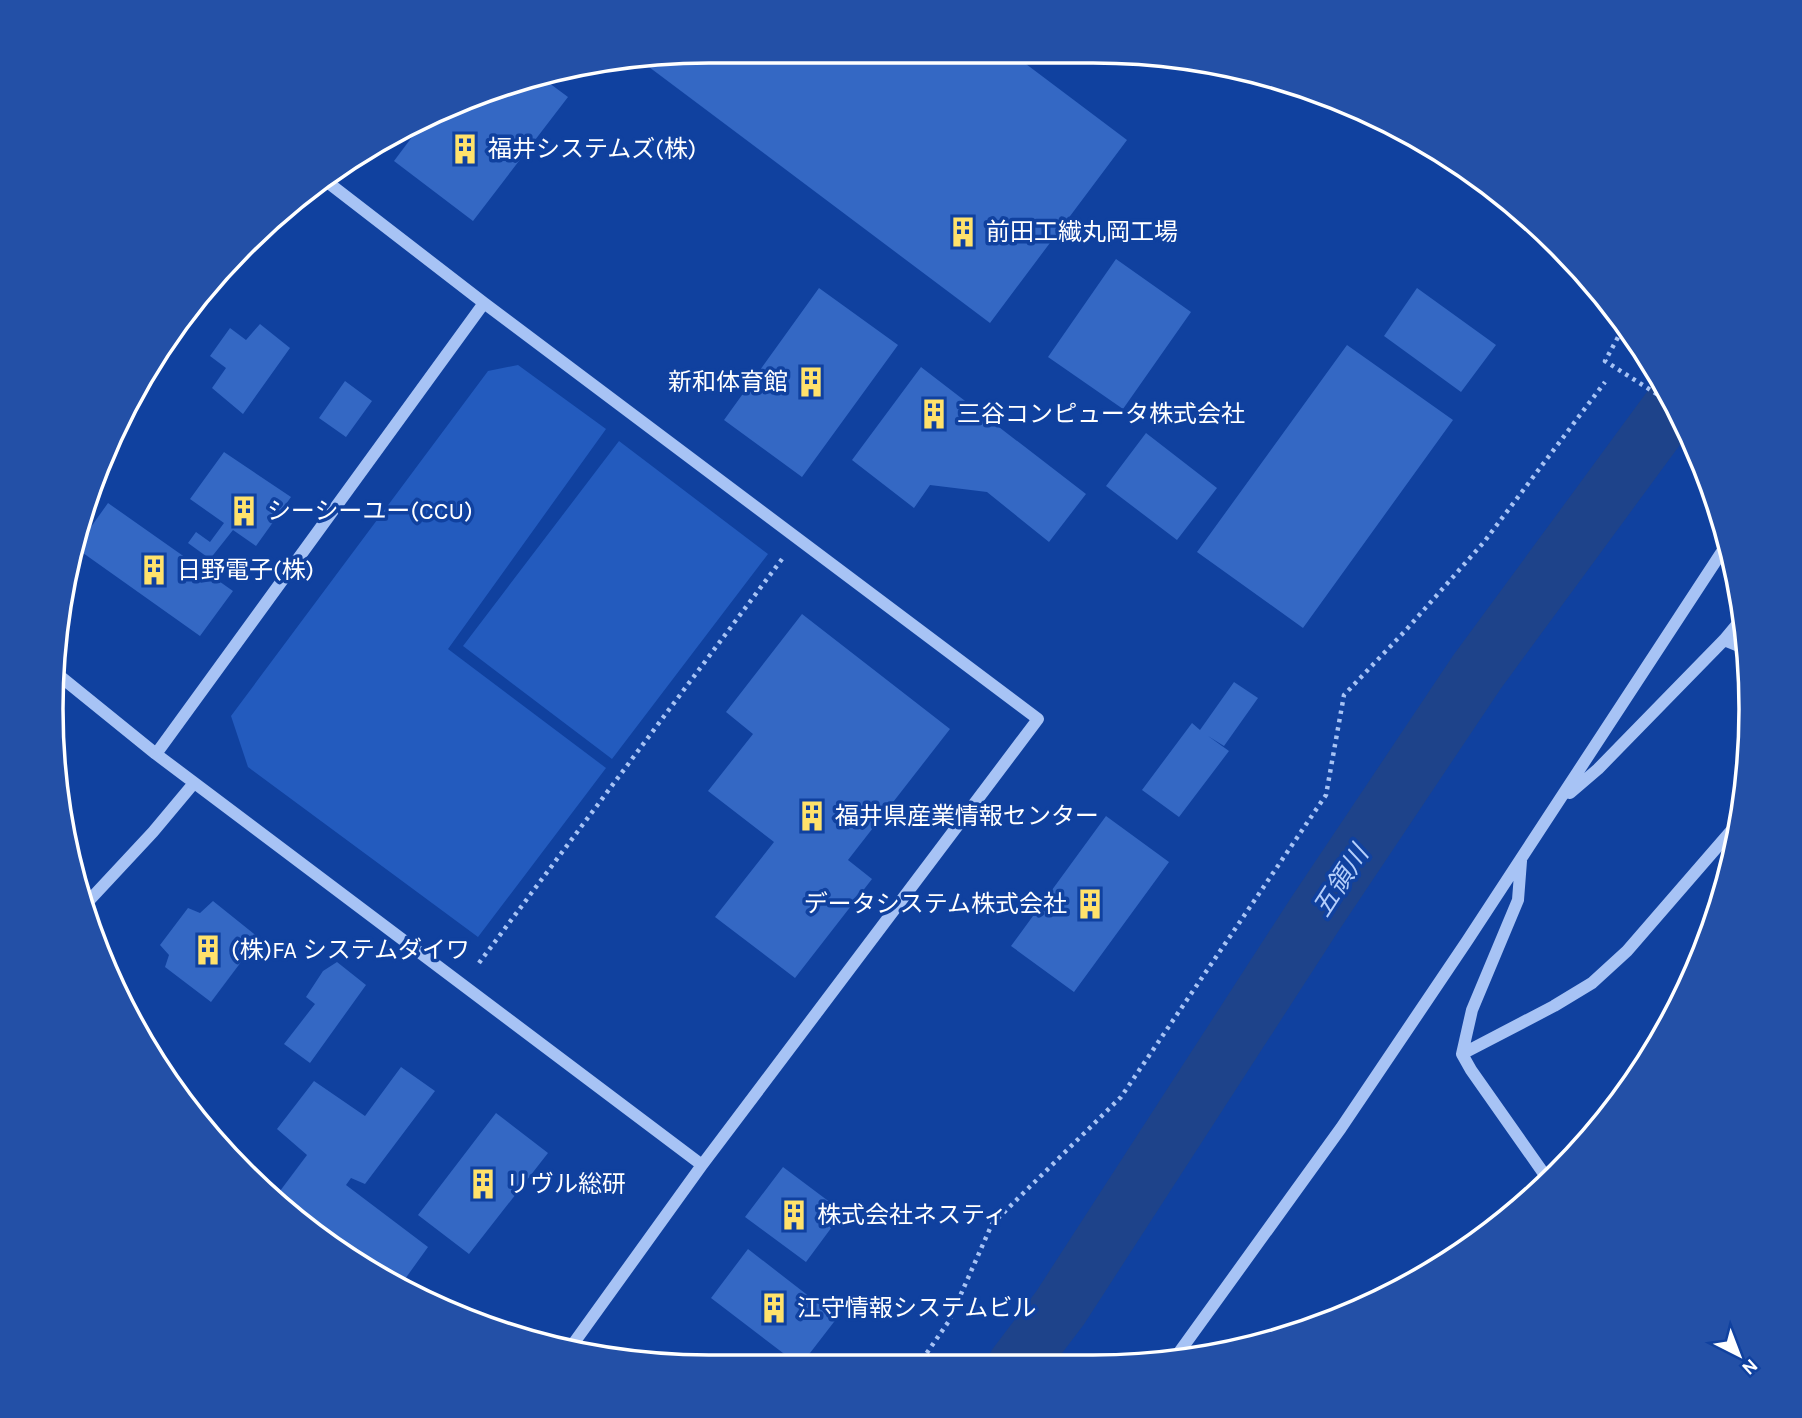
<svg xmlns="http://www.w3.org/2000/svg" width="1802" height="1418" font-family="Karla,'Noto Sans JP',sans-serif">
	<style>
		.green { fill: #235bbe }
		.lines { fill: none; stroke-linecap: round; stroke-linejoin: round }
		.river { stroke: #1e438a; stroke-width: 58 }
		.building { fill: #3468c4 }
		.path { stroke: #a7c3f5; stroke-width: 4.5; stroke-dasharray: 3.5 5; stroke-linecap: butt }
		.minor { stroke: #a7c3f5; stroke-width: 12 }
		.labels { text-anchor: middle; stroke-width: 7; stroke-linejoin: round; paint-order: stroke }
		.poi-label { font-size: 24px; fill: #fff; stroke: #10419f; text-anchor: start }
		.water-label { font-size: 26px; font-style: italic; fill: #b4cefb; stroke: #10419f }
		.rim { fill: none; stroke: #fff; stroke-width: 3.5 }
	</style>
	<rect width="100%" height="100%" fill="#10419f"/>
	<path class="green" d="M518 365 606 429 448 649 606 768 478 937 248 767 231 716 488 371Z
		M619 441 768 554 612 759 463 646Z"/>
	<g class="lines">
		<path class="river" d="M1016 1366 1060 1308 1315 914 1477 672 1674 404"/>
	</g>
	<path class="building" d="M709 51 1010 52 1127 140 990 323 645 64 648 59Z
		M537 74 568 97 473 221 394 161 412 137 403 130Z
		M1116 259 1191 312 1123 409 1048 357Z
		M819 288 898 345 802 477 724 420Z
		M1417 288 1496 345 1461 392 1384 336Z
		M260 324 290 348 243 414 212 388 226 368 210 356 230 328 246 340Z
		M1347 345 1453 420 1303 628 1197 552Z
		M921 367 1086 494 1049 542 987 492 930 485 914 508 852 460Z
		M345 381 372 401 346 437 319 418Z
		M1146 433 1217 488 1177 540 1106 486Z
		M224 452 291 497 256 546 233 530 210 559 188 543 196 532 210 542 224 523 190 499Z
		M108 503 233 591 200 636 76 548Z
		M802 614 950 729 848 860 872 879 795 978 715 917 774 842 708 791 753 734 726 712Z
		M1234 682 1258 698 1224 746 1208 736 1229 751 1179 817 1142 790 1192 723 1200 730Z
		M1106 816 1169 862 1074 992 1011 946Z
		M213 901 259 938 211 1002 165 967 169 955 160 945 188 908 200 913Z
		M337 962 366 985 310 1063 284 1044 315 1004 306 997 323 971Z
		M401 1067 435 1091 365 1184 351 1178 346 1185 428 1247 400 1286 343 1256 274 1199 307 1155 277 1129 314 1081 365 1116Z
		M496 1113 548 1153 469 1254 418 1215Z
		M783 1167 843 1212 806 1262 745 1217Z
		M748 1249 837 1318 800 1366 711 1298Z"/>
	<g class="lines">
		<path class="path" d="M1622 330 1605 361 1674 405
			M479 963 785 555
			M917 1367 949 1321 992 1224 1121 1097 1326 795 1344 695 1406 630 1484 542 1605 382"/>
		<path class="minor" d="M326 181 484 303 1038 719 702 1165 568 1351
			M1724 640 1746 649
			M56 673 156 754 702 1165
			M156 754 484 303
			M1570 793 1598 769 1724 640 1744 616
			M1521 861 1518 900 1472 1010 1462 1054 1471 1070 1549 1181
			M84 906 153 832 194 783
			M1462 1054 1554 1006 1592 983 1627 951 1738 823
			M1175 1358 1341 1128 1467 941 1727 544"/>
	</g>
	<defs>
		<g id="building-bare" transform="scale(2.415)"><path d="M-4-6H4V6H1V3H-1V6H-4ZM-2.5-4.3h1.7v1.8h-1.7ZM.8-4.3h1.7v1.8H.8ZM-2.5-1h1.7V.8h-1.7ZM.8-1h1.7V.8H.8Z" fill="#ffe26b" stroke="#10419f" stroke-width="2.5" paint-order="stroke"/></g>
	</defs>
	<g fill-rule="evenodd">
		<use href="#building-bare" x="465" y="149"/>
		<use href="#building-bare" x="963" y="232"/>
		<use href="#building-bare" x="811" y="382"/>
		<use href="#building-bare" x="934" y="414"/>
		<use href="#building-bare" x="244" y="511"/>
		<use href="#building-bare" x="154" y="570"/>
		<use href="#building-bare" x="812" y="816"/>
		<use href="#building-bare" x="1090" y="904"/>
		<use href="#building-bare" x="208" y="950"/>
		<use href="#building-bare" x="483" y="1184"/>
		<use href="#building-bare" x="794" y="1215"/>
		<use href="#building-bare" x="774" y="1308"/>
	</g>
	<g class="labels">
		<g class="poi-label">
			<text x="488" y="157">福井システムズ(株)</text>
			<text x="986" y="240">前田工繊丸岡工場</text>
			<text x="788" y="390" text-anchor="end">新和体育館</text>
			<text x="957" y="422">三谷コンピュータ株式会社</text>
			<text x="267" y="519">シーシーユー(CCU)</text>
			<text x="177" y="578">日野電子(株)</text>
			<text x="835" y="824">福井県産業情報センター</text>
			<text x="1067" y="912" text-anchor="end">データシステム株式会社</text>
			<text x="231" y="958">(株)FA システムダイワ</text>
			<text x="506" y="1192">リヴル総研</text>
			<text x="817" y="1223">株式会社ネスティ</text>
			<text x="797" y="1316">江守情報システムビル</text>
		</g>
		<g class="water-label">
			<text transform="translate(1340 881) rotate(-57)" y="9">五領川</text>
		</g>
	</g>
	<path d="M0 0H1802V1418H0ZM709 63H1093A646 646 0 0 1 1739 709V709A646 646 0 0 1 1093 1355H709A646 646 0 0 1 63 709V709A646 646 0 0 1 709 63Z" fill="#2350a7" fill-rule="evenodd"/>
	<path class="rim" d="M709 63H1093A646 646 0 0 1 1739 709V709A646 646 0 0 1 1093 1355H709A646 646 0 0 1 63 709V709A646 646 0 0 1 709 63Z"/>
	<g transform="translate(1739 1355) rotate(138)" stroke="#10419f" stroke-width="5" paint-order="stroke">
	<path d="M0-5L12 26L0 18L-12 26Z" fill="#ffffff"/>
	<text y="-10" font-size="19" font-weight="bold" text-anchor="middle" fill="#ffffff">N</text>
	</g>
</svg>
